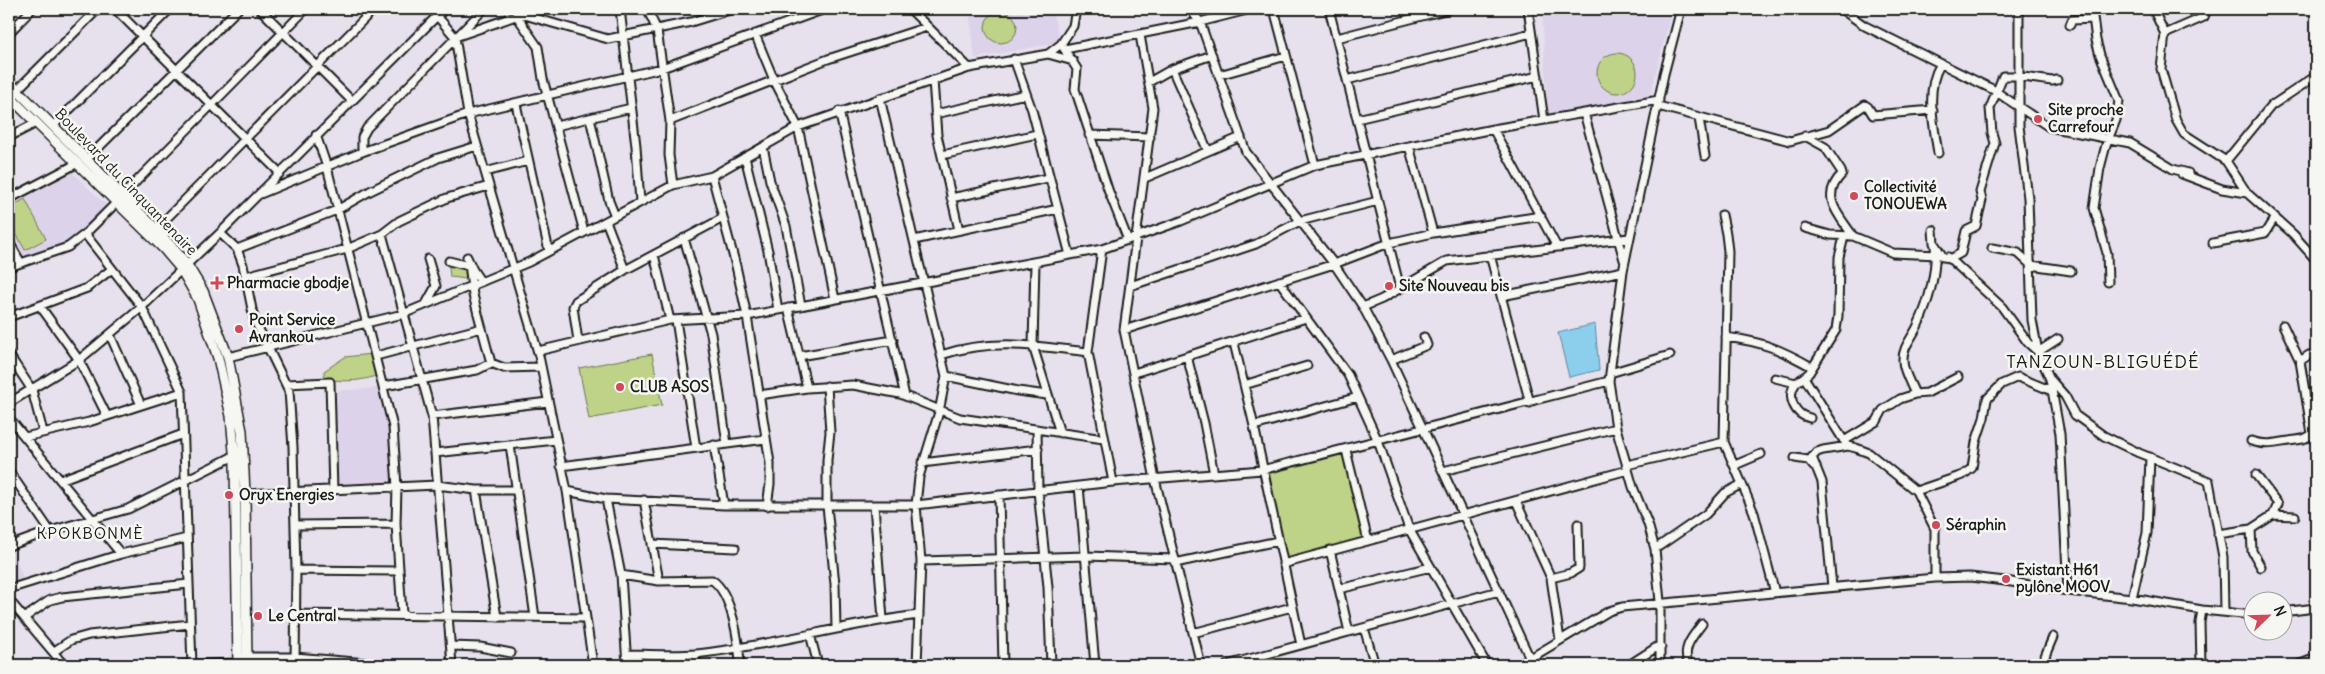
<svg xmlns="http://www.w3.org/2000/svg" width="2325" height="674" font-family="Delius,sans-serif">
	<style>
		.built { fill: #dcd2e9 }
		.green { fill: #bed288; stroke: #6d7752 }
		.water { fill: #8ccfed; stroke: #5f8799 }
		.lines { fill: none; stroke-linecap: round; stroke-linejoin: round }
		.minor-casing { stroke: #1c1c1c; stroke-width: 11 }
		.major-casing { stroke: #1c1c1c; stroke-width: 12 }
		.minor { stroke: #f6f6f2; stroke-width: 7 }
		.major { stroke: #f6f6f2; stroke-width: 9 }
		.poi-dot { fill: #d1495b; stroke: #f6f6f2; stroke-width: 2 }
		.labels { text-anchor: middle; stroke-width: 5; stroke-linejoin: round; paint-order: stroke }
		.poi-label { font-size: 15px; font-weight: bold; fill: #1c1c1c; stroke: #f6f6f2; text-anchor: start }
		.street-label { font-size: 15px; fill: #1c1c1c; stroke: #f6f6f2 }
		.neighbourhood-label { font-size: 16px; letter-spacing: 1px; fill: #1c1c1c; stroke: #f6f6f2 }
		.quarter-label { font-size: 18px; letter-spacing: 1px; fill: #1c1c1c; stroke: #f6f6f2 }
	</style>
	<rect width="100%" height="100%" fill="#e7e1ed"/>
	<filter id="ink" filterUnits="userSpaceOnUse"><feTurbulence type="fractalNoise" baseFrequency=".02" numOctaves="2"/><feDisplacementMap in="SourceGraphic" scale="10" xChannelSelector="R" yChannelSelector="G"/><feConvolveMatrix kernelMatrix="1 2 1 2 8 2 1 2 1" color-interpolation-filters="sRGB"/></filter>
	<g filter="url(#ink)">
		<path class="built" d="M969 9H1051L1061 42 975 58Z
			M1577 9H1672L1650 97 1548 115 1542 11Z
			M70 170 107 206 69 242 23 258 9 235V202L36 187H40Z
			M380 388 389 429 394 485 337 488 334 391Z
			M12 548 24 581 9 586V549Z"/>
		<path class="green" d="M985 27a16 16 0 1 1 32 0a16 16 0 1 1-32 0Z
			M1597 73a20 20 0 1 1 40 0a20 20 0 1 1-40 0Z
			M25 199 46 239 25 250 9 220V208Z
			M448 259 469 265 467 279 450 277Z
			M371 354 383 373C363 382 346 382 325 379L324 371 345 357Z
			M652 354 662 405 589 419 579 368Z
			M1343 453 1363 538 1284 559 1265 474Z"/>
		<path class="water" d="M1595 324 1599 370 1569 377 1558 333Z"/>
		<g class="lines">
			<g class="minor-casing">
				<path id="minor" d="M115 9 280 173
					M260 9 351 100
					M431 9 455 37 468 114 539 356 567 491 593 665
					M620 9 636 146 640 202
					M647 9 657 30 670 121 669 155 673 185
					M910 9 969 68
					M1190 9 1200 22 1246 152 1334 264 1363 307 1391 360 1533 665
					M1274 9 1315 165
					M1329 9 1400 288
					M1528 9 1544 120
					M1841 9 1865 26 1992 89 2049 127 2130 143 2173 169 2188 173 2182 174
					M2019 9V126L2028 198 2032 320 2038 352 2050 379 2060 434 2068 591
					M2092 9 2096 40 2100 55 2119 101 2116 120 2106 145 2100 168 2094 208 2107 253 2108 282
					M2153 9 2165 34 2204 17 2207 9
					M521 14 608 39 691 22 733 9
					M516 15 538 47 543 79 584 232
					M2070 25 2072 20 2093 19
					M9 33 32 9
					M755 34 774 80 798 127 835 299
					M2165 34 2161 69 2176 120 2184 134 2226 161
					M1140 35 1153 108 1124 330 1155 479 1201 665
					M458 36 536 9
					M1337 38 1449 9
					M1061 44 1073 26 1076 9
					M1065 49 1200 22 1251 9
					M1048 54 1073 61
					M1014 59 1032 110 1070 255
					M1172 69 1208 151
					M1219 75 1286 56
					M933 80 937 135 959 230
					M1347 80 1531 33
					M1149 82 1172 69 1212 55
					M17 90 98 9
					M880 98 946 376 939 412 919 477 916 505 921 561 917 665
					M516 104 549 251
					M1658 106 1790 141 1829 130 1865 105 1868 107 1873 115 1933 110
					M839 111 905 396
					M1584 113 1624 260
					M935 114 1026 94
					M590 118 609 201 615 216
					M1699 118 1705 156
					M1357 119 1538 76
					M670 121 828 59 927 27
					M53 126 170 9
					M556 126 631 108
					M1493 129 1557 247
					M316 135 327 167 393 427 397 487 396 524 402 614
					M1089 135 1150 137
					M1805 136 1825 147 1841 171 1842 174C1819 197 1839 215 1853 236
					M9 137 36 123
					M1409 146 1433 233
					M763 147 770 181 786 226 801 306
					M362 152V137L367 128 484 9
					M1938 153C1934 126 1925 90 1940 65
					M942 155 1037 134
					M745 157 768 251 778 310
					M87 159 238 9
					M485 172 528 161
					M2182 174 2222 189 2247 193 2293 234 2316 260
					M712 176 736 266 747 316 770 463V484L767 506
					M1145 178 1241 137
					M2247 193 2226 161 2271 106 2316 76
					M258 195 362 152 468 114 662 68 825 9
					M122 196 306 9
					M951 198 1048 178
					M9 199 78 163
					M606 221 625 270
					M1805 228 1830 235 1853 236 1893 253 1938 255
					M156 229 374 9
					M1933 230 1934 243 1943 257 1952 258 1961 253 1966 231 1976 226 1982 200 1980 192 1995 143 1992 133 1990 108 2003 76H2016L2052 81 2057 80
					M220 233 237 249 243 265 254 319 289 391 293 447 296 570 295 665
					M85 234 142 307 182 392 192 665
					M382 234 432 416 452 665
					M684 238 711 334 727 444
					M914 240 1058 209
					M9 242 21 263
					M2213 243 2265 233 2275 217
					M1992 248 2018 253 2031 265 2071 271
					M237 249 337 210 370 191 438 158 477 146
					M1102 249 1088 352 1113 482
					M654 255 670 320
					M1490 255 1530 403
					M467 257 473 270 481 282
					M1948 257 2002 307 2028 343 2038 352 2058 339
					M449 261 469 266
					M1035 262 1033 346 1060 433
					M469 264 473 295 491 363
					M9 267 68 247 85 234 117 202
					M246 276 347 249 382 234 399 221 447 198 489 186
					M1279 281 1348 375 1378 441 1409 529 1487 665
					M1130 286 1256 244 1300 221 1378 201
					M1502 296 1623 271
					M426 304 436 286 428 259
					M40 306 79 360 107 416
					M1363 307 1382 299 1447 261 1629 238
					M788 308 807 388
					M9 317 87 288 112 269
					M676 320 696 448
					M1124 330 1334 264 1389 243 1433 233 1541 216
					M110 335 141 405
					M1726 337C1763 342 1780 349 1812 367
					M578 341 573 307 576 301 625 270 723 218
					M1234 343 1254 426 1301 645
					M538 351 670 320 747 316 1102 249 1181 221 1315 165 1493 129 1659 100
					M9 355 32 390 43 432
					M941 355C992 338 1036 346 1088 352
					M376 356 482 328
					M799 356 893 340
					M1187 356 1204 423 1214 474
					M228 357 403 314 529 262 673 185 712 176 798 127 969 68 1048 54 1061 44 1077 69 1075 89 1109 192 1128 240
					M1391 360 1427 345 1424 337
					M2300 361 2309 355 2316 354
					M1134 373 1306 318
					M1610 373 1670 355
					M946 376 1018 391 1047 395
					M1804 377 1844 441 1877 421 1883 410 1900 399 1915 394 1927 393 1958 377
					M1775 378 1796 383 1809 373 1836 330 1838 316 1839 257 1844 237
					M2050 379 2065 396 2075 415 2104 436 2139 453 2209 481 2223 557 2224 611
					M1796 383C1786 396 1794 415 1810 418
					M286 384 330 382 333 491
					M1244 385 1307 366
					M384 386 477 370 491 363 504 368 541 367
					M827 386 830 432 827 460V506L835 584 836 629
					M1915 394C1911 384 1903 371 1903 361 1902 347 1913 337 1918 325 1929 302 1937 271 1935 245
					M759 395 807 388 853 385 900 394 960 418 1104 439
					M9 403 79 360 142 307 220 233 444 9
					M432 416 548 402
					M9 418 121 554
					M1254 426 1358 397
					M1037 429 1038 491 1048 587 1051 665
					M25 437 89 422 182 392
					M2251 441C2266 446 2274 443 2289 441 2298 439 2304 441 2312 434L2300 361 2283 325
					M510 445 535 617
					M714 445 724 505
					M1346 450 1368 541
					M435 453 556 440
					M1795 458 1808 460 1814 467
					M922 463 1038 449
					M1627 465 1724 442
					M1735 465 1761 454
					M561 466 765 439
					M9 471 50 531
					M1443 471 1616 428
					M2256 475 2278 504 2273 515
					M60 480 183 434
					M1742 484 1754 513 1775 593
					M1079 486 1095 665
					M476 490 497 617
					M567 491 606 499 724 505H916L1113 482 1262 470 1609 381
					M1916 491 1963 475 1972 468 1976 442 1984 418 1987 399 2002 384 2018 377 2052 391
					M245 494 437 485 476 490H517
					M999 495 1003 665
					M606 499 621 575 627 665
					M644 500 659 581
					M1516 501 1551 578 1560 640
					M874 505 883 619
					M295 525 396 524
					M2251 529 2252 551 2261 567
					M2218 534 2251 529 2273 515 2295 516
					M652 544 735 548
					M9 546 50 531 128 509 234 456
					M1655 549 1706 514 1725 493 1742 484 1724 442 1728 251 1726 234 1722 215
					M1330 550 1349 632
					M921 561 1086 556 1175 559
					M1175 563 1278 541
					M1283 564 1628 470
					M296 570 398 571
					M621 575 659 581 712 580C732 593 739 642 740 665
					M1551 578 1571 573 1579 568 1578 524
					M1832 587 1822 482 1812 457 1817 452 1823 450 1848 446 1856 448 1869 453 1916 491 1935 529V578
					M9 589 121 554 187 538
					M1339 589 1431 567
					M2132 598 2147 533 2150 457
					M9 600 64 665
					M2282 612 2316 608
					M296 614 586 618
					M24 618 50 600 62 597 189 584
					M1364 628 1375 665
					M1193 633 1292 607
					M810 634 818 665
					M451 646 480 647 511 653
					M53 652 71 640 89 635 190 624
					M627 654C650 654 673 656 696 654 771 646 844 624 919 615
					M243 657H295L391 665
					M182 665 241 663
					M696 665V654
					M1227 665 1499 591
					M1519 665 1609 611 1622 607 1935 578 1970 577 2005 581 2068 591 2132 598 2202 610 2252 615
					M1629 665 1657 647H1661
					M1660 665V602L1655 549 1648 524 1633 487 1616 428 1609 381 1623 271 1664 74 1681 9
					M1689 665C1681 649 1692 637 1702 624
					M2047 665 2045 656 2053 637
					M2201 665 2200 623 2202 610
					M2298 665 2316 658"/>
			</g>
			<g class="major-casing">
				<path id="major" d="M9 82 156 229 186 263 203 291 228 357 242 431 245 494 247 665
					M9 96 164 249 181 269 198 299 218 358 231 416 235 463 238 665"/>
			</g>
			<use href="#minor" class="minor"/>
			<use href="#major" class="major"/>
		</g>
	</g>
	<g class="poi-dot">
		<circle cx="2038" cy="119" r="5"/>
		<circle cx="1854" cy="196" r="5"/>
		<path d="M214.5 275.5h5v5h5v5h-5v5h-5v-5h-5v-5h5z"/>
		<circle cx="1389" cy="286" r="5"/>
		<circle cx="239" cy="329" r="5"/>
		<circle cx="620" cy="387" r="5"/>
		<circle cx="229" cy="495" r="5"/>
		<circle cx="1936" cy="525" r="5"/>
		<circle cx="2006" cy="579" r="5"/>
		<circle cx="258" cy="616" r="5"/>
	</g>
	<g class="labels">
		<g class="poi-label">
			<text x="2048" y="115">Site proche<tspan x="2048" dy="17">Carrefour</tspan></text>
			<text x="1864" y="192">Collectivité<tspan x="1864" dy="17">TONOUEWA</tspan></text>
			<text x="227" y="288">Pharmacie gbodje</text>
			<text x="1399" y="291">Site Nouveau bis</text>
			<text x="249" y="325">Point Service<tspan x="249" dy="17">Avrankou</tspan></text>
			<text x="630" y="392">CLUB ASOS</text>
			<text x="239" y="500">Oryx Energies</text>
			<text x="1946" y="530">Séraphin</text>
			<text x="2016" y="575">Existant H61<tspan x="2016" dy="17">pylône MOOV</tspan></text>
			<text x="268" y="621">Le Central</text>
		</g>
		<g class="street-label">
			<text transform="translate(126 182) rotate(46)" y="5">Boulevard du Cinquantenaire</text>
		</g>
		<g class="neighbourhood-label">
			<text x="90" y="539">KPOKBONMÈ</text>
		</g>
		<g class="quarter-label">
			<text x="2103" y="368">TANZOUN-BLIGUÉDÉ</text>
		</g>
	</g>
	<rect width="2325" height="674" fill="none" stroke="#f6f6f2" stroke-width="30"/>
	<rect x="15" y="15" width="2295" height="644" fill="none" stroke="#1c1c1c" stroke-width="2" filter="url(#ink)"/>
	<g transform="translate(2268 616) rotate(67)"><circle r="24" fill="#f6f6f2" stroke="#9f9f9c"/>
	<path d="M0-4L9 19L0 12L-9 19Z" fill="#d1495b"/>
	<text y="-8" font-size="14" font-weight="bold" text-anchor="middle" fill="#1c1c1c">N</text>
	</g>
</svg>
